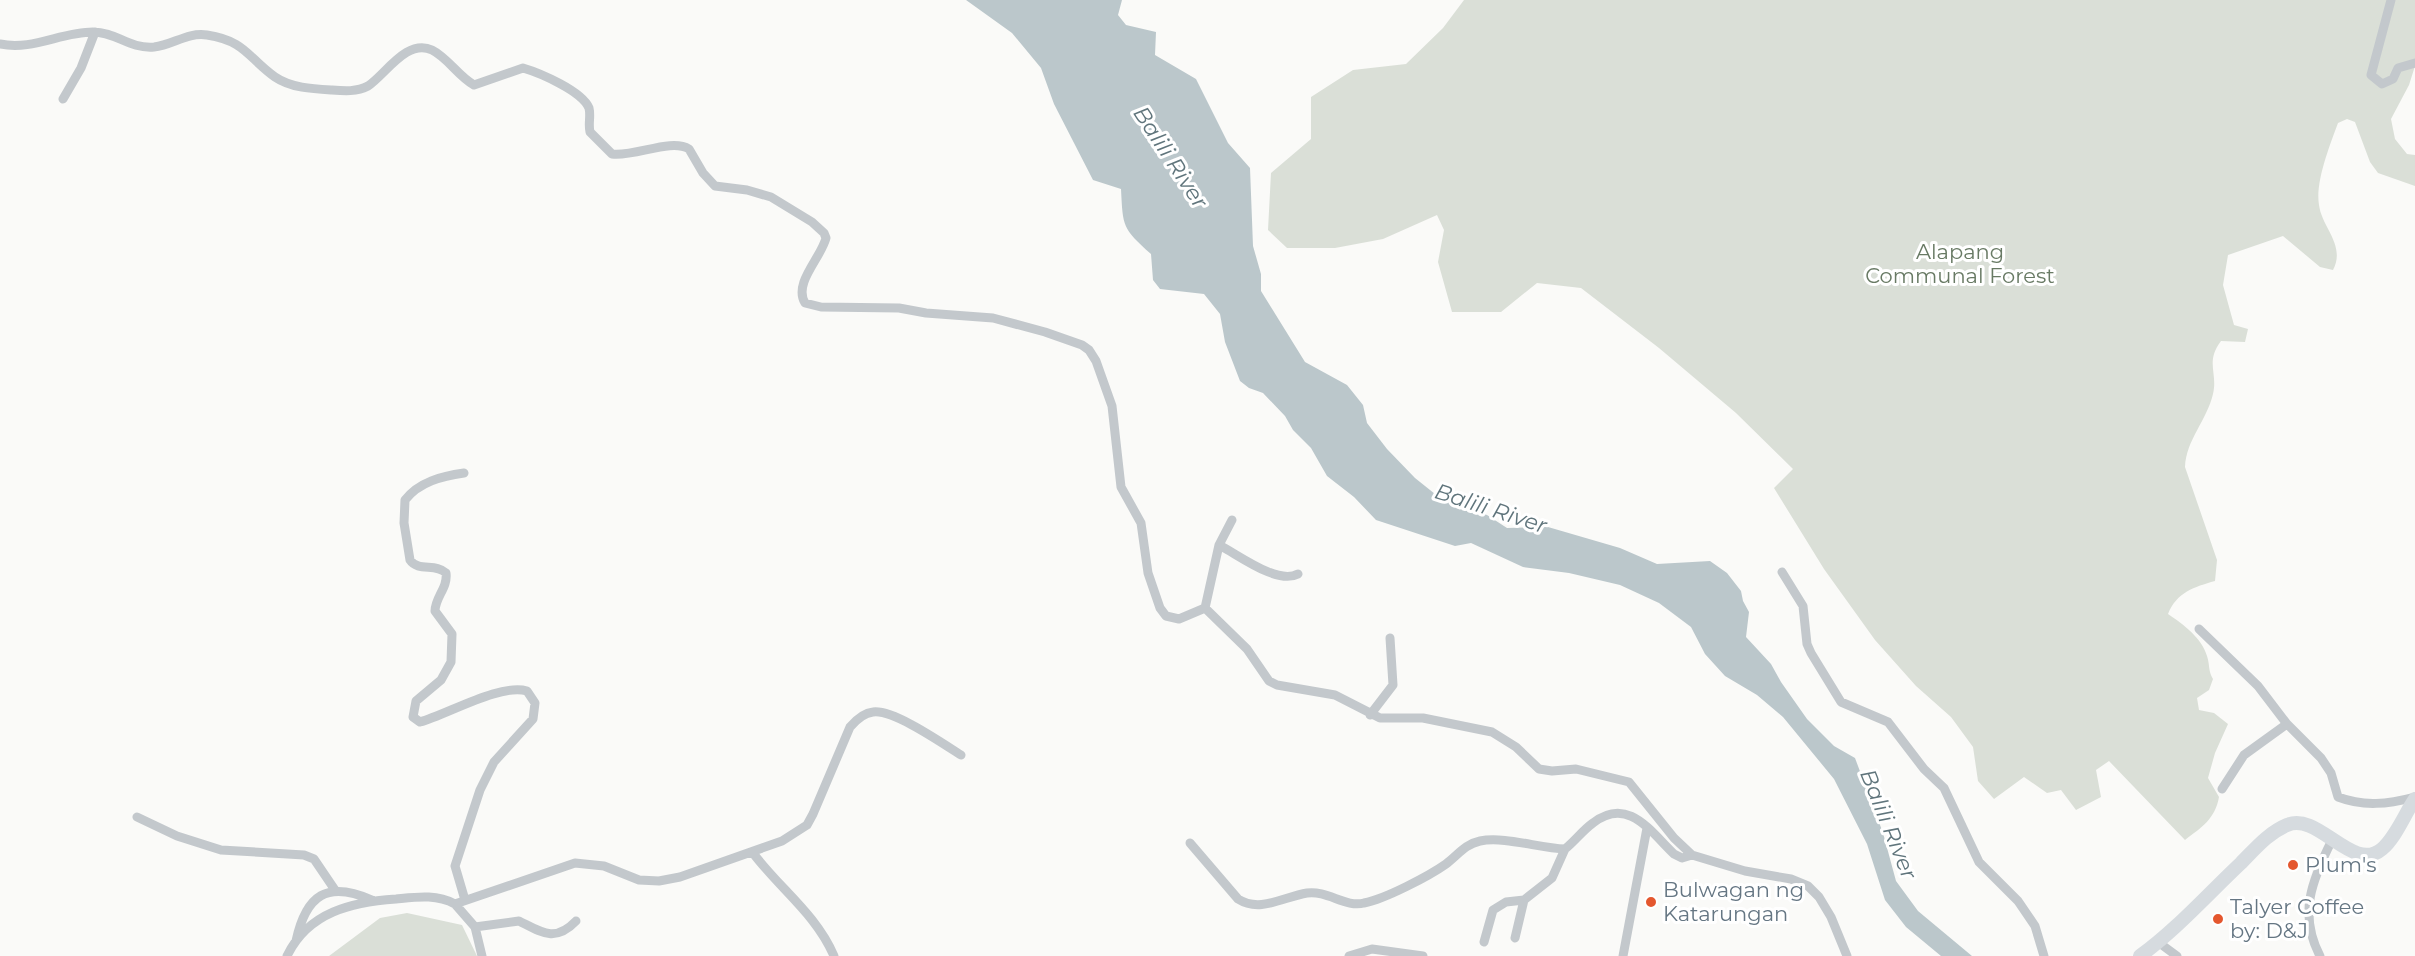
<svg xmlns="http://www.w3.org/2000/svg" width="2415" height="956" font-family="Montserrat,sans-serif">
	<style>
		.green { fill: #dadfd7 }
		.water { fill: #bbc7cb }
		.lines { fill: none; stroke-linecap: round; stroke-linejoin: round }
		.minor { stroke: #c3c8cc; stroke-width: 9 }
		.highway { stroke: #d6dbdf; stroke-width: 14 }
		.poi-dot { fill: #e4572e; stroke: #fff; stroke-width: 2 }
		.labels { text-anchor: middle; stroke-width: 6; stroke-linejoin: round; paint-order: stroke }
		.park-label { font-size: 21px; fill: #687a64; stroke: #fff }
		.poi-label { font-size: 21px; fill: #657683; stroke: #fff; text-anchor: start }
		.water-label { font-size: 22px; font-style: italic; fill: #60757c; stroke: #fff }
	</style>
	<rect width="100%" height="100%" fill="#fafaf8"/>
	<path class="green" d="M1464 0H2415V66L2409 85 2391 119 2395 139 2407 154 2415 155V186L2378 173 2370 162 2355 122 2347 119 2338 123C2330 145 2315 182 2319 205 2322 228 2346 245 2333 270L2320 267 2283 236 2228 255 2223 285 2234 325 2248 329 2245 342 2221 341C2205 362 2218 373 2213 394 2207 420 2186 440 2185 467L2217 560 2215 581C2194 587 2177 592 2168 614 2183 624 2202 638 2207 656 2210 665 2208 671 2213 679L2209 690 2197 698 2199 710 2214 713 2228 724 2215 753 2208 778 2219 797C2215 819 2202 827 2185 840L2109 761 2096 770 2101 797 2076 810 2061 790 2047 793 2024 777 1994 799 1978 781 1973 747 1951 717 1916 686 1875 640 1824 569 1774 488 1793 469 1736 413 1659 348 1581 288 1537 283 1501 312H1452L1438 262 1444 230 1437 215 1383 239 1335 248H1287L1268 230 1271 173 1311 139V97L1353 70 1406 64 1443 28Z
		M407 913 462 925 477 956H329L380 918Z"/>
	<path class="water" d="M966 0H1122L1118 15 1126 25 1156 32 1155 55 1196 79 1228 143 1250 168 1253 246 1261 274V291L1305 362 1347 385 1363 405 1367 423 1387 449 1415 478 1440 498 1487 515 1507 528 1548 527 1620 548 1657 564 1710 561 1727 573 1741 591 1743 601 1749 612 1746 637 1771 664 1781 682 1807 719 1834 746 1855 758 1883 833 1896 881 1918 911 1972 956H1941L1906 927 1885 900 1867 844 1834 779 1783 717 1757 695 1725 676 1705 654 1691 627 1659 603 1620 585 1569 573 1523 567 1471 543 1455 546 1376 520 1354 497 1327 476 1311 448 1293 430 1285 416 1263 393 1249 388 1240 381 1225 342 1220 314 1204 294 1160 289 1153 280 1151 254C1122 228 1123 227 1121 189L1093 180 1054 104 1041 68 1012 33Z"/>
	<g class="lines">
		<path class="minor" d="M2391 0 2371 75 2382 84 2393 79 2398 68 2415 63
			M0 44C32 51 61 32 93 32 116 32 129 49 154 47 173 45 187 32 207 35 246 41 248 58 275 77 291 88 313 89 332 90 344 91 357 92 368 86 385 75 407 38 432 50 448 58 458 76 474 85L523 68C540 73 582 91 589 108 591 116 588 124 590 132L612 154C635 157 671 138 689 149L703 173 715 186 747 190 771 197 812 222 824 233 826 238C821 258 793 283 805 303L821 307 899 308 926 313 993 318 1045 332 1082 345 1089 350 1096 361 1112 406 1121 487 1141 523 1148 573 1160 608 1166 616 1179 619 1205 608 1247 649 1269 681 1277 685 1335 695 1380 718H1423L1492 732 1516 747 1539 769 1552 771 1576 769 1629 782 1674 838 1692 855 1745 871 1791 879 1808 886 1819 897 1831 917 1847 956
			M63 99 81 68 95 32
			M464 473C442 476 419 482 405 500L404 523 410 560C418 572 436 563 446 573 448 588 435 597 435 611L452 634 451 662 441 680 416 701 413 717 420 722C448 714 501 683 527 691L535 703 533 719 494 762 480 790 455 866 465 900
			M1219 545C1239 555 1277 585 1298 574
			M1782 572 1803 606 1807 644 1811 653 1841 702 1888 722 1924 769 1944 788 1979 862 2018 901 2035 926 2044 956
			M1205 608 1219 545 1232 520
			M2199 629 2258 686 2287 724 2321 758 2331 773 2338 797C2364 807 2388 804 2415 797
			M1370 715 1393 685 1390 638
			M2222 789 2244 755 2287 724
			M137 817 177 836 221 850 304 855 314 859 335 890
			M1190 843 1238 899C1260 913 1283 897 1307 893 1327 890 1346 908 1364 903 1385 899 1429 876 1446 864 1457 856 1465 844 1480 841 1504 836 1539 848 1565 849 1575 841 1583 830 1593 823 1628 796 1650 831 1674 854L1682 858 1692 855
			M753 853C780 889 816 914 834 956
			M455 904 475 927 482 956
			M475 927 519 921C541 932 555 943 576 921
			M1515 938 1524 900 1552 878 1565 849
			M296 941C306 895 327 880 372 900
			M1484 942 1493 910 1506 902 1524 900
			M2158 942 2177 956
			M287 956C308 912 352 902 396 899 417 897 436 894 455 904L575 863 604 866 639 880 659 881 680 877 782 841 807 825 813 814 850 727C856 720 863 713 873 712 893 709 942 743 961 755
			M1349 956 1372 949 1423 956
			M1623 956 1647 828
			M2320 956C2298 914 2312 880 2332 840"/>
		<path class="highway" d="M2140 956C2176 930 2208 894 2241 863 2255 849 2268 833 2287 825 2318 811 2353 874 2382 849 2396 837 2404 815 2415 799"/>
	</g>
	<g class="poi-dot">
		<circle cx="2293" cy="865" r="6"/>
		<circle cx="1651" cy="902" r="6"/>
		<circle cx="2218" cy="919" r="6"/>
	</g>
	<g class="labels">
		<g class="park-label">
			<text x="1960" y="259">Alapang<tspan x="1960" dy="24">Communal Forest</tspan></text>
		</g>
		<g class="poi-label">
			<text x="2305" y="872">Plum's</text>
			<text x="1663" y="897">Bulwagan ng<tspan x="1663" dy="24">Katarungan</tspan></text>
			<text x="2230" y="914">Talyer Coffee<tspan x="2230" dy="24">by: D&amp;J</tspan></text>
		</g>
		<g class="water-label">
			<text transform="translate(1171 157) rotate(57)" y="8">Balili River</text>
			<text transform="translate(1491 508) rotate(18)" y="8">Balili River</text>
			<text transform="translate(1889 824) rotate(68)" y="8">Balili River</text>
		</g>
	</g>
</svg>
